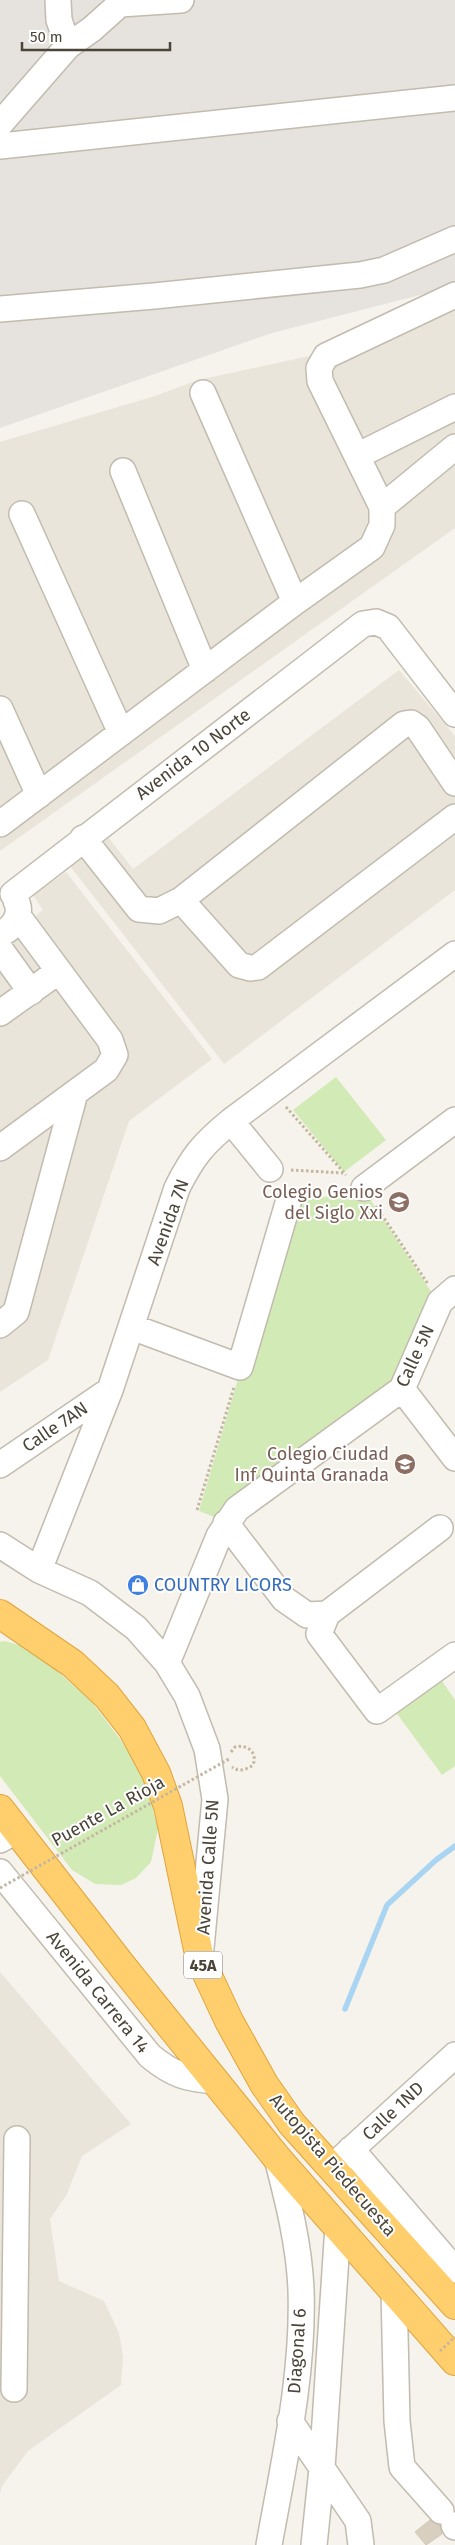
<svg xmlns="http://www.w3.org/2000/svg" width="455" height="2545" font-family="'Fira Sans',sans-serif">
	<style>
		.residential { fill: #eae5da }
		.industrial { fill: #e6e2dd }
		.green { fill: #d2eab5 }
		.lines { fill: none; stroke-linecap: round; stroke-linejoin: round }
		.stream { stroke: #a9d4f2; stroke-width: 5.5 }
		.building { fill: #d8cfc1; stroke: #d3c7b4 }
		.minor-casing { stroke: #c2bbae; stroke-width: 28 }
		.highway-casing { stroke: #e0a43c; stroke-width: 30 }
		.path { stroke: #c4b79f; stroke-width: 3; stroke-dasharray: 2.5 2.5; stroke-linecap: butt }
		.minor { stroke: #fff; stroke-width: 25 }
		.highway { stroke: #ffcf6e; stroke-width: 28 }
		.path-bridge { stroke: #c4b79f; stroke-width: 3; stroke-dasharray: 2.5 2.5; stroke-linecap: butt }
		.labels { text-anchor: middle; stroke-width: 4; stroke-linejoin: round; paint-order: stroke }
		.shield { fill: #fff; stroke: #817c74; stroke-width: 1 }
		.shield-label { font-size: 16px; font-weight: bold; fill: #4b4439 }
		.street-label { font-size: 18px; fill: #4b4439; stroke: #fff }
		.education-label { font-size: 18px; fill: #785e54; stroke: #fff; text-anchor: end }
		.shop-label { font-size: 18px; fill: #366cbe; stroke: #fff; text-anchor: start }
	</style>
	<rect width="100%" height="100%" fill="#f6f3ec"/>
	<path class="residential" d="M455 294V528L0 851V442L155 396 198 380 314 355Z
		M399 670 455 736V890L224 1064 70 866 109 838 133 869Z
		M66 872 212 1059 129 1121 48 1360 0 1392V943L43 910 33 895Z
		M0 1972 131 2124 82 2156 66 2196 50 2219 59 2281 104 2301 119 2333 123 2356 121 2385 28 2451 2 2486 0 2494Z"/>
	<path class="industrial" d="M0 0H455V286L272 333 0 428Z"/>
	<path class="green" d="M336 1077 386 1140 344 1172 293 1110Z
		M364 1190 438 1302 401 1388 225 1521 199 1511 290 1203Z
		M5 1641 32 1649 91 1701 120 1739 145 1778 158 1829 151 1862 136 1878 121 1885 95 1884 72 1870 0 1776V1642Z
		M440 1678 455 1700V1766L442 1775 395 1711Z"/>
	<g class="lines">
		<path class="stream" d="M345 2009 387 1905 436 1860 455 1846"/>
	</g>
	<path class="building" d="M430 2520 440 2525 442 2534 426 2545 415 2532Z"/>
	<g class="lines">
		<g class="minor-casing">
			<path id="minor" d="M58 0 59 20 68 46
				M0 124 68 46 92 29 120 4 181 0
				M0 146 455 98
				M0 309 154 296 360 275 384 270 455 239
				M203 393 295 602
				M357 456 455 407
				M123 471 205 670
				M382 507 320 381 319 368 326 356 455 295
				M22 514 121 733
				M0 709 39 795
				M0 824 295 602 372 547 382 525V507L455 447
				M83 838 139 909 159 911 181 900 404 724 411 723 418 728 455 783
				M13 894 363 624 376 622 388 627 455 714
				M181 900 239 965 250 968 258 967 455 817
				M0 934C13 929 23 914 16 901
				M0 949 31 992
				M0 1013 59 971
				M231 1121 270 1169
				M0 1148 106 1070 115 1055 110 1040 18 916
				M364 1188 455 1120
				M0 1325 16 1312 75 1093
				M132 1327 240 1367 288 1203
				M402 1389 455 1458
				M0 1465 110 1390
				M226 1523 284 1599 307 1615 327 1614 440 1528
				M0 1545 39 1570 90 1593 136 1628 167 1663 187 1696 207 1749 215 1799 201 1948
				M39 1570 110 1390 177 1188C193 1156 203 1144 231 1121L455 954
				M327 1614 319 1634 377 1711 455 1655
				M167 1663 219 1536 237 1509 402 1389 440 1302 455 1289
				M0 1840 17 1830
				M0 1872 150 2056C173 2075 187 2079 216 2081
				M351 2149 455 2270
				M332 2167 455 2055
				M394 2291 397 2421 402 2467 441 2511
				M14 2389 17 2139
				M290 2421 358 2521 361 2545
				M454 2525 455 2527
				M269 2545C284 2461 304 2375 301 2289 299 2244 288 2201 277 2158
				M314 2545 322 2468 338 2226"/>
		</g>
		<g class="highway-casing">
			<path id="highway" d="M0 1614 73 1664 107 1696 132 1728 156 1773 168 1806 200 1959 229 2021 264 2084 292 2124 455 2305
				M0 1809 123 1967 277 2158 455 2361"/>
		</g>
		<path class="path" d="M286 1107 346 1175
			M291 1170 343 1173
			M376 1206 428 1284
			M197 1510 234 1387
			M231 1752 235 1747C247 1744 258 1752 253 1765 246 1770 239 1772 232 1767"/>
		<use href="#minor" class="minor"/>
		<use href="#highway" class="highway"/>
		<path class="path-bridge" d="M0 1888 229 1759
			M440 2351 455 2337"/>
	</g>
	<defs>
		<g id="school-disc" transform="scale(1.125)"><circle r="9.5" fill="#8d6e63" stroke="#fff"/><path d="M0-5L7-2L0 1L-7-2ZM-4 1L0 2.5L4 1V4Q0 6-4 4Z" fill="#fff"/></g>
		<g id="shop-disc" transform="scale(1.125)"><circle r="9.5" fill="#3f7fe0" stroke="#fff"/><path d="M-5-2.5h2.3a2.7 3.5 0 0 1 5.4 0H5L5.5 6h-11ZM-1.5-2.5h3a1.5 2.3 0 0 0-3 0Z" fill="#fff"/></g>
	</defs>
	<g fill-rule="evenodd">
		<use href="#school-disc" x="399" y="1202"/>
		<use href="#school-disc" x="405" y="1464"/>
		<use href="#shop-disc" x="138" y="1585"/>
	</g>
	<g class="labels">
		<rect class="shield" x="184" y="1951.5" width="38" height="27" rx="4"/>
		<g class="shield-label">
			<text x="203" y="1971">45A</text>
		</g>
		<g class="street-label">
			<text transform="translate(193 754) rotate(-37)" y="6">Avenida 10 Norte</text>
			<text transform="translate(168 1222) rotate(-70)" y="6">Avenida 7N</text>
			<text transform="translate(415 1356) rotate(-65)" y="6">Calle 5N</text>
			<text transform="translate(55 1427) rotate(-34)" y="6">Calle 7AN</text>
			<text transform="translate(108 1811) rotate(-29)" y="6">Puente La Rioja</text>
			<text transform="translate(208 1867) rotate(-86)" y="6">Avenida Calle 5N</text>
			<text transform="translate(98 1992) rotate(51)" y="6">Avenida Carrera 14</text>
			<text transform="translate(393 2111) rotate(-43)" y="6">Calle 1ND</text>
			<text transform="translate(333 2165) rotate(49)" y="6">Autopista Piedecuesta</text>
			<text transform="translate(297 2351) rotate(-86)" y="6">Diagonal 6</text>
		</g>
		<g class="education-label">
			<text x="383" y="1198">Colegio Genios<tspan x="383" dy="21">del Siglo Xxi</tspan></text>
			<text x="389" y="1460">Colegio Ciudad<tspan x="389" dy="21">Inf Quinta Granada</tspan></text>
		</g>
		<g class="shop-label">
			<text x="154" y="1591">COUNTRY LICORS</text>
		</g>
	</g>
	<path d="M22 42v8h148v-8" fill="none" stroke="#4b4439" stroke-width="2.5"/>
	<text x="30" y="42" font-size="15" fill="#4b4439" stroke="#ffffff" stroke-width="4" paint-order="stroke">50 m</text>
</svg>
